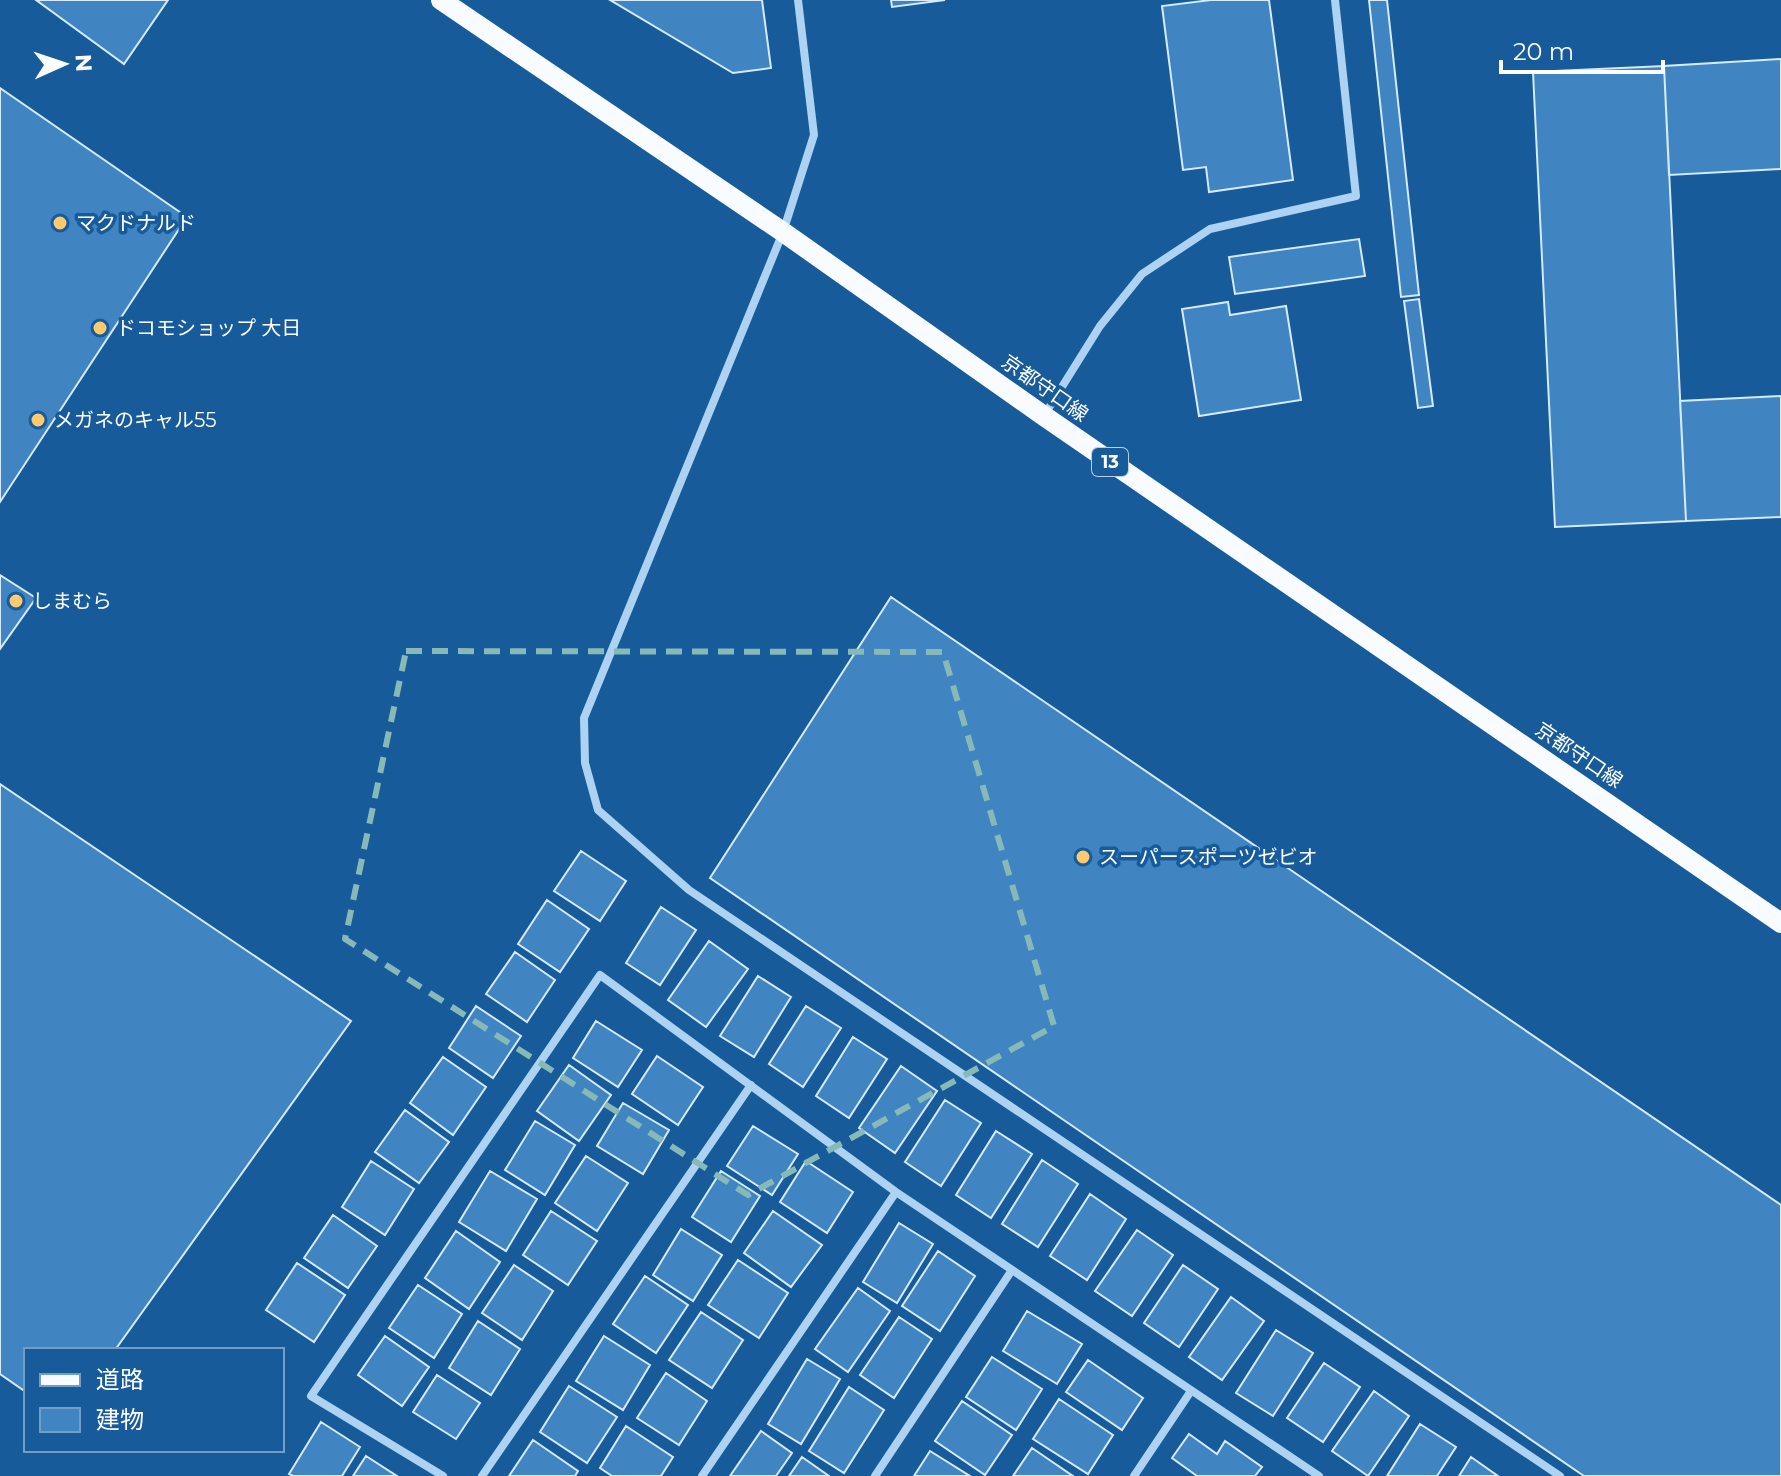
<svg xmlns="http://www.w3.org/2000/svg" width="1781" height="1476" font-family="Montserrat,'Noto Sans JP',sans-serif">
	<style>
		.building { fill: #4084c2; stroke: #d5eafc; stroke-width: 2 }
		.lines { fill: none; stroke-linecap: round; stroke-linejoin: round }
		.street { stroke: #add2f2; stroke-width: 8 }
		.primary { stroke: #f8fbff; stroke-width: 20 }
		.marked { fill: none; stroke: #87bab6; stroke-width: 6; stroke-dasharray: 16 10; stroke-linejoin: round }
		.poi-dot { fill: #ffca6e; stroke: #175b9b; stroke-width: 3 }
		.labels { text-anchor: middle; stroke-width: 7; stroke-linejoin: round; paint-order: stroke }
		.shield { fill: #175b9b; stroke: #b9cee1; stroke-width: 2 }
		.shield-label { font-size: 18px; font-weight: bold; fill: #fff }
		.poi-label { font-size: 20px; fill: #fff; stroke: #175b9b; text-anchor: start }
		.street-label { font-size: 20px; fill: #fff; stroke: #175b9b }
	</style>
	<rect width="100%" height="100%" fill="#175b9b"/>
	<path class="building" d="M36 0H168L124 64Z
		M610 0H762L771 68 733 73Z
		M891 0H945L892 7Z
		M1211 0H1269L1293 180 1209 192 1206 167 1183 170 1162 6Z
		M1369 0H1387L1419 295 1401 297Z
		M1781 59V169L1669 175 1664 66Z
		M1664 66 1686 521 1555 527 1533 72Z
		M0 88 187 217 0 502Z
		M1359 239 1365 276 1235 294 1229 257Z
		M1419 299 1433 406 1418 408 1404 301Z
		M1228 302 1230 315 1286 306 1301 400 1199 416 1182 309Z
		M1781 396V517L1686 521 1680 401Z
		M0 575 36 598 0 649Z
		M891 597 1781 1205V1476H1584L710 878Z
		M0 784 351 1021 115 1350H26V1392L0 1374Z
		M581 851 626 881 600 921 554 891Z
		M547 900 589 929 560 972 518 944Z
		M661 907 696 930 660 985 626 963Z
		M709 941 748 969 706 1027 668 1000Z
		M515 952 555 980 527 1022 486 994Z
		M758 976 791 997 754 1057 720 1036Z
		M476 1006 521 1036 493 1078 449 1048Z
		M806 1006 841 1028 803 1087 769 1064Z
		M596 1021 642 1050 618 1087 573 1058Z
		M853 1037 887 1059 849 1118 816 1096Z
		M657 1056 703 1087 678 1125 632 1094Z
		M443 1057 486 1087 453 1135 410 1103Z
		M569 1065 611 1095 579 1141 537 1111Z
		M901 1066 937 1091 895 1153 859 1128Z
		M945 1100 981 1123 941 1186 905 1162Z
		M623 1103 669 1130 643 1174 597 1146Z
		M405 1110 449 1142 419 1183 375 1152Z
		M535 1121 575 1145 545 1195 505 1170Z
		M753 1126 798 1154 772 1195 727 1166Z
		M996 1131 1032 1154 991 1218 956 1195Z
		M586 1156 628 1183 597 1231 555 1203Z
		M1042 1160 1078 1184 1038 1247 1002 1224Z
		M371 1161 414 1189 385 1235 342 1207Z
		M806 1161 853 1192 827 1233 780 1202Z
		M490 1171 537 1199 506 1251 459 1222Z
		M721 1171 760 1196 731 1242 692 1217Z
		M1090 1194 1126 1219 1087 1280 1050 1256Z
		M551 1211 597 1241 568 1285 523 1255Z
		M773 1211 822 1245 791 1287 744 1253Z
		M333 1215 377 1246 348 1288 304 1258Z
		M899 1223 933 1244 897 1303 863 1282Z
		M681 1229 722 1255 693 1301 653 1275Z
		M1137 1230 1173 1255 1132 1316 1095 1291Z
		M456 1231 500 1262 469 1309 425 1278Z
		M938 1251 975 1276 940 1331 902 1306Z
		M738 1260 788 1293 759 1338 708 1305Z
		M297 1263 345 1295 314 1342 266 1310Z
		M514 1265 553 1291 522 1340 482 1313Z
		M1183 1265 1218 1289 1179 1347 1144 1323Z
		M645 1276 688 1305 656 1353 613 1324Z
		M418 1285 462 1314 434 1358 389 1328Z
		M858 1288 890 1311 848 1372 815 1349Z
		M1231 1297 1264 1321 1222 1380 1189 1357Z
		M1027 1311 1082 1344 1057 1384 1003 1351Z
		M701 1312 743 1340 712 1388 669 1360Z
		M899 1317 932 1339 894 1398 860 1375Z
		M478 1321 520 1349 491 1395 449 1368Z
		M1276 1330 1313 1353 1273 1416 1236 1393Z
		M385 1336 429 1367 402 1406 358 1375Z
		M604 1336 650 1365 623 1410 576 1381Z
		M992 1357 1042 1389 1016 1430 966 1397Z
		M807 1359 840 1379 801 1444 768 1424Z
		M1088 1360 1143 1398 1122 1430 1066 1392Z
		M1324 1363 1360 1387 1323 1442 1287 1418Z
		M666 1373 707 1401 679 1445 637 1418Z
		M437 1375 480 1403 456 1439 413 1412Z
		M569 1386 617 1417 587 1463 540 1432Z
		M849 1387 884 1410 844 1473 809 1451Z
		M1374 1391 1409 1416 1368 1476 1332 1451Z
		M1059 1399 1113 1435 1088 1474 1033 1439Z
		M962 1401 1012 1435 985 1475 935 1441Z
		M321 1422 360 1447 342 1476H293L289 1474Z
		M1420 1424 1456 1447 1437 1476H1387Z
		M626 1426 673 1457 661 1476H612L600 1468Z
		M761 1431 792 1453 776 1476H730Z
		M1189 1434 1217 1454 1225 1441 1262 1467 1255 1476H1197L1172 1458Z
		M533 1440 578 1471 575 1476H509Z
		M1032 1448 1073 1476H1013Z
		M930 1451 970 1476H914Z
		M366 1456 397 1476H353Z
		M802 1457 829 1476H789Z
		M1471 1457 1498 1476H1459Z"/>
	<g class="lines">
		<path class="street" d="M798 0 814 135 783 232 584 718 585 763 598 810 689 890 1560 1476
			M1045 414 1100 326 1142 274 1210 229 1356 196 1335 0
			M443 1476 311 1396 600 975 896 1192 1319 1476
			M482 1476 751 1085
			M702 1476 896 1192
			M875 1476 1012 1270
			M1134 1476 1191 1391"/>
		<path class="primary" d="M441 0 783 232 1044 416 1781 923"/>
	</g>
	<path class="marked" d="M406 651 943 652 1054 1026 748 1195 345 939Z"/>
	<g class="poi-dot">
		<circle cx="60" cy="223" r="8"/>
		<circle cx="100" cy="328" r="8"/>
		<circle cx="38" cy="420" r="8"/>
		<circle cx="16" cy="601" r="8"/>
		<circle cx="1083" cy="857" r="8"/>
	</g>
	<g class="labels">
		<rect class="shield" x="1092" y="448" width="36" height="28" rx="6"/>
		<g class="shield-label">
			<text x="1110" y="468">13</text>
		</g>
		<g class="poi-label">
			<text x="76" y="230">マクドナルド</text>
			<text x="116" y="335">ドコモショップ 大日</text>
			<text x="54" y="427">メガネのキャル55</text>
			<text x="32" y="608">しまむら</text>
			<text x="1099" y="864">スーパースポーツゼビオ</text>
		</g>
		<g class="street-label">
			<text transform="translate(1045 388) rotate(35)" y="7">京都守口線</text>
			<text transform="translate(1579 755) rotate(34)" y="7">京都守口線</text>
		</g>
	</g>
	<rect x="24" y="1348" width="260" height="104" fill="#175b9b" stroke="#749dc3" stroke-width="2"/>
	<rect x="40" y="1374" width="40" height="12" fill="#f8fbff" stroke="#749dc3" stroke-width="2"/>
	<text x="96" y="1388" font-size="24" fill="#ffffff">道路</text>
	<rect x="40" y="1408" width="40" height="24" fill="#4084c2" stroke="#749dc3" stroke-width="2"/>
	<text x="96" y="1428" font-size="24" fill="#ffffff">建物</text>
	<g transform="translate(64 64) rotate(87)" stroke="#175b9b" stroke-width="6" paint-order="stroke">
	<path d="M0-6L14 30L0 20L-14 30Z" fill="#ffffff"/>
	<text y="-12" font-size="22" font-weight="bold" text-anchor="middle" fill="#ffffff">N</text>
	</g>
	<path d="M1501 60v12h162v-12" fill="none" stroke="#ffffff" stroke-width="4"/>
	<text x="1513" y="60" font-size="24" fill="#ffffff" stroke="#175b9b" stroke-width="6" paint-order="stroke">20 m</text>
</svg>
